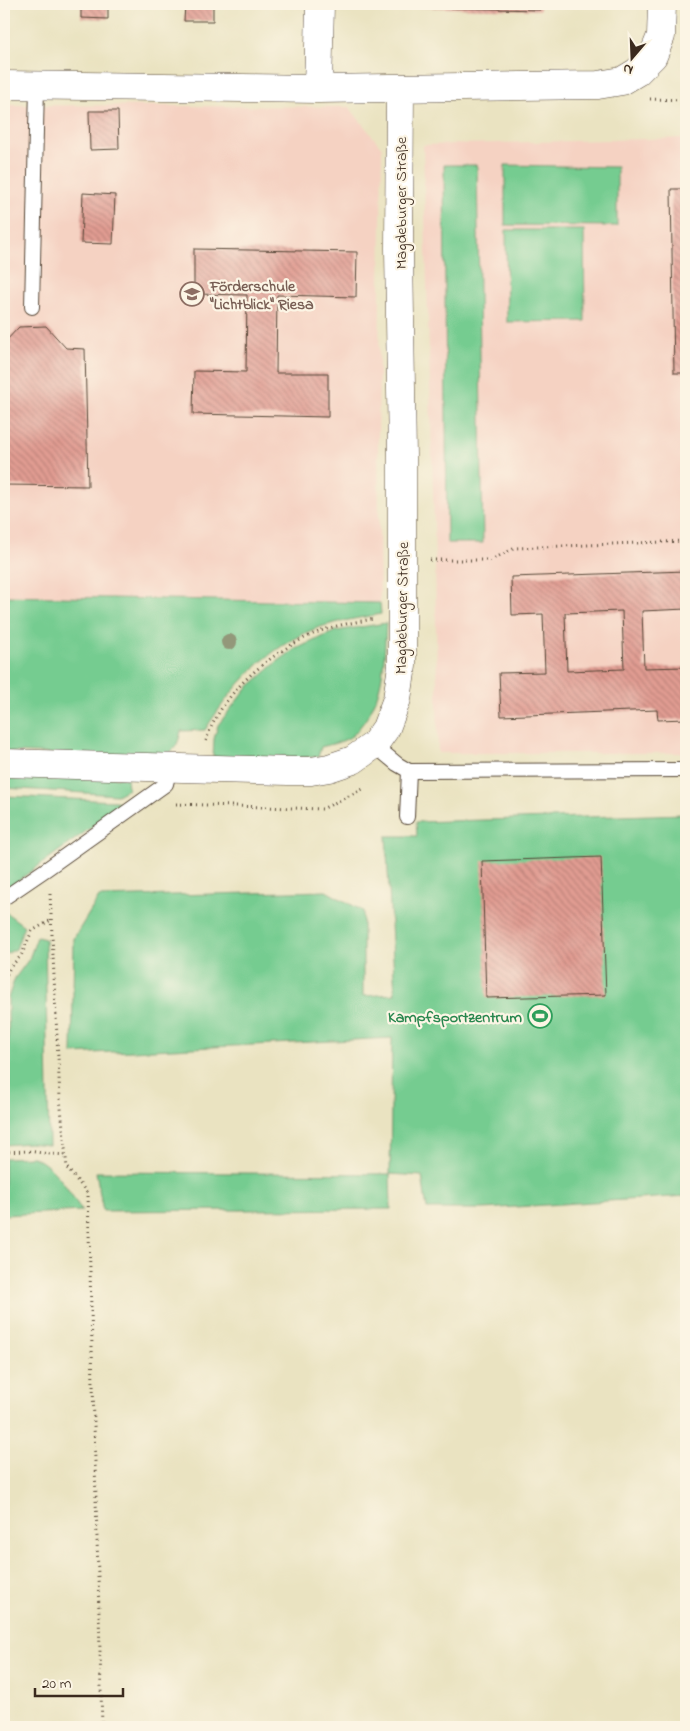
<svg xmlns="http://www.w3.org/2000/svg" width="690" height="1731" font-family="'Indie Flower',sans-serif">
	<style>
		.built { fill: #f5d2c2 }
		.grass { fill: #75cc90; stroke: #587b57 }
		.building { fill: url(#building-back-hatch); fill-rule: evenodd }
		.lines { fill: none; stroke-linecap: round; stroke-linejoin: round }
		.service-casing { stroke: #554636; stroke-width: 16 }
		.minor-casing { stroke: #554636; stroke-width: 29 }
		.path { stroke: #554636; stroke-width: 3; stroke-dasharray: 1 4; stroke-linecap: butt }
		.service { stroke: #fff; stroke-width: 14 }
		.minor { stroke: #fff; stroke-width: 28 }
		.tree { fill: #93987a }
		.labels { text-anchor: middle; stroke-width: 4.5; stroke-linejoin: round; paint-order: stroke }
		.street-label { font-size: 16px; fill: #3b2a1e; stroke: #fcf5e5 }
		.education-label { font-size: 16px; font-weight: bold; fill: #785e54; stroke: #fcf5e5; text-anchor: start }
		.leisure-label { font-size: 16px; font-weight: bold; fill: #27864d; stroke: #fcf5e5; text-anchor: end }
	</style>
	<defs>
		<pattern id="building-back-hatch" width="6" height="6" patternUnits="userSpaceOnUse" patternTransform="scale(1.25)"><rect width="6" height="6" fill="#e19c92"/><path d="M-1 5l2 2M0 0l6 6M5-1l2 2" fill="none" stroke="#b87f77"/></pattern>
	</defs>
	<rect width="100%" height="100%" fill="#fcf5e5"/>
	<filter id="ink" filterUnits="userSpaceOnUse"><feTurbulence type="fractalNoise" baseFrequency=".02" numOctaves="2"/><feDisplacementMap in="SourceGraphic" scale="10" xChannelSelector="R" yChannelSelector="G"/><feConvolveMatrix kernelMatrix="1 2 1 2 8 2 1 2 1" color-interpolation-filters="sRGB"/></filter>
	<filter id="wash" filterUnits="userSpaceOnUse"><feTurbulence type="fractalNoise" baseFrequency=".0096" numOctaves="4" result="noise"/><feDisplacementMap in="SourceGraphic" scale="20" xChannelSelector="R" yChannelSelector="G"/><feGaussianBlur stdDeviation="1.12" result="paint"/><feColorMatrix in="noise" values="0 0 0 0 0 0 0 0 0 0 0 0 0 0 0 0 0 1.4 0 .05"/><feComposite in="paint" operator="in"/></filter>
	<g filter="url(#wash)">
		<rect width="100%" height="100%" fill="#eae3c1"/>
		<path class="built" d="M4 105 349 107 382 148 378 440 380 603 4 596Z
			M686 138V753H438L435 560 423 145Z"/>
		<path class="grass" d="M444 165H477L483 543H447Z
			M505 165 617 167V226L505 225Z
			M506 230H584L585 321 507 322Z
			M4 596 380 603 381 614C360 618 338 621 317 628 267 647 233 686 205 730L181 731C178 745 175 751 162 757L4 752Z
			M386 623C384 658 385 694 363 723 360 726 357 732 353 735 344 742 332 744 321 747L318 757 213 758 214 739 218 725 246 689 277 662 295 649 336 631Z
			M4 773 127 778 128 789 117 795 4 788Z
			M4 796 116 801 122 805 4 891Z
			M686 814V1196L484 1209H427L422 1176 390 1174 391 1209 103 1211 96 1172 390 1174 392 1038 72 1054 74 938 99 897 326 891 363 911V996L395 994 386 836H417L416 822Z
			M4 911 24 926 16 949 4 955Z
			M37 937 45 939 49 1145 29 1143 4 1145V1111L9 1103 8 998 15 978 29 959Z
			M33 1157C55 1166 69 1191 82 1211L4 1215V1158Z"/>
		<g id="blocks">
			<path class="building" d="M81 4H108V19L81 18Z
				M185 4H213V21H184Z
				M357 4H540V10L357 6Z
				M89 111H118L119 149 90 150Z
				M671 189H686V373H674Z
				M83 193 115 195 113 244 81 243Z
				M194 249 357 252 356 297 277 295 276 373H328V417L193 414 194 371 246 372 247 295 194 294Z
				M46 326 66 348 85 349 88 486 4 485V343L19 327Z
				M686 571V609L642 611 644 668 686 667V719L658 720 657 710 501 716 499 673 545 672 543 614 512 615 511 577ZM622 611 624 669 567 671 565 613Z
				M601 857 606 995 486 998 482 861Z"/>
		</g>
	</g>
	<g filter="url(#ink)">
		<use href="#blocks" fill-opacity="0" stroke="#554636" stroke-width="1"/>
		<g class="lines">
			<g class="service-casing">
				<path id="service" d="M32 307 37 86
					M374 745 397 764 409 771 686 770
					M407 817 409 771
					M4 898 48 868 166 784 170 767"/>
			</g>
			<g class="minor-casing">
				<path id="minor" d="M4 85 318 89 598 85 622 81 637 72 653 56 661 36 662 4
					M318 89 320 4
					M4 763 288 771H311L329 768 353 760 374 745 386 728 397 699 402 666V458L399 248 400 89"/>
			</g>
			<path class="path" d="M650 99 686 100
				M430 560H491L515 548 686 541
				M206 741C220 693 273 650 318 632 336 625 355 622 374 619
				M176 804 322 809 363 789
				M50 894 60 1098 67 1168 88 1194 102 1727
				M4 984 7 973 11 966 21 956 32 931 51 920
				M4 1046V1101
				M4 1152 28 1151 50 1154 66 1155"/>
			<use href="#service" class="service"/>
			<use href="#minor" class="minor"/>
		</g>
		<circle class="tree" cx="229" cy="642" r="8"/>
	</g>
	<defs>
		<g id="school-ring" transform="scale(1.25)"><circle r="9.5" fill="#fcf5e5" stroke="#8d6e63" stroke-width="1.5"/><path d="M0-5L7-2L0 1L-7-2ZM-4 1L0 2.5L4 1V4Q0 6-4 4Z" fill="#8d6e63"/></g>
		<g id="stadium-ring" transform="scale(1.25)"><circle r="9.5" fill="#fcf5e5" stroke="#2e9e5b" stroke-width="1.5"/><path d="M0-5a6.5 5 0 1 0 0 10a6.5 5 0 1 0 0-10ZM-3.5-1.8h7v3.6h-7Z" fill="#2e9e5b"/></g>
	</defs>
	<g fill-rule="evenodd">
		<use href="#school-ring" x="192" y="294"/>
		<use href="#stadium-ring" x="540" y="1016"/>
	</g>
	<g class="labels">
		<g class="street-label">
			<text transform="translate(400 203) rotate(-90)" y="6">Magdeburger Straße</text>
			<text transform="translate(401 608) rotate(-89)" y="6">Magdeburger Straße</text>
		</g>
		<g class="education-label">
			<text x="210" y="291">Förderschule<tspan x="210" dy="18">"Lichtblick" Riesa</tspan></text>
		</g>
		<g class="leisure-label">
			<text x="522" y="1022">Kampfsportzentrum</text>
		</g>
	</g>
	<rect width="690" height="1731" fill="none" stroke="#fcf5e5" stroke-width="20"/>
	<g transform="translate(632 58) rotate(199)" stroke="#fcf5e5" stroke-width="4" paint-order="stroke">
	<path d="M0-4L9 19L0 12L-9 19Z" fill="#3b2a1e"/>
	<text y="-8" font-size="14" font-weight="bold" text-anchor="middle" fill="#3b2a1e">N</text>
	</g>
	<path d="M35 1688v8h88v-8" fill="none" stroke="#3b2a1e" stroke-width="2.5"/>
	<text x="42" y="1688" font-size="15" fill="#3b2a1e" stroke="#fcf5e5" stroke-width="4" paint-order="stroke">20 m</text>
</svg>
